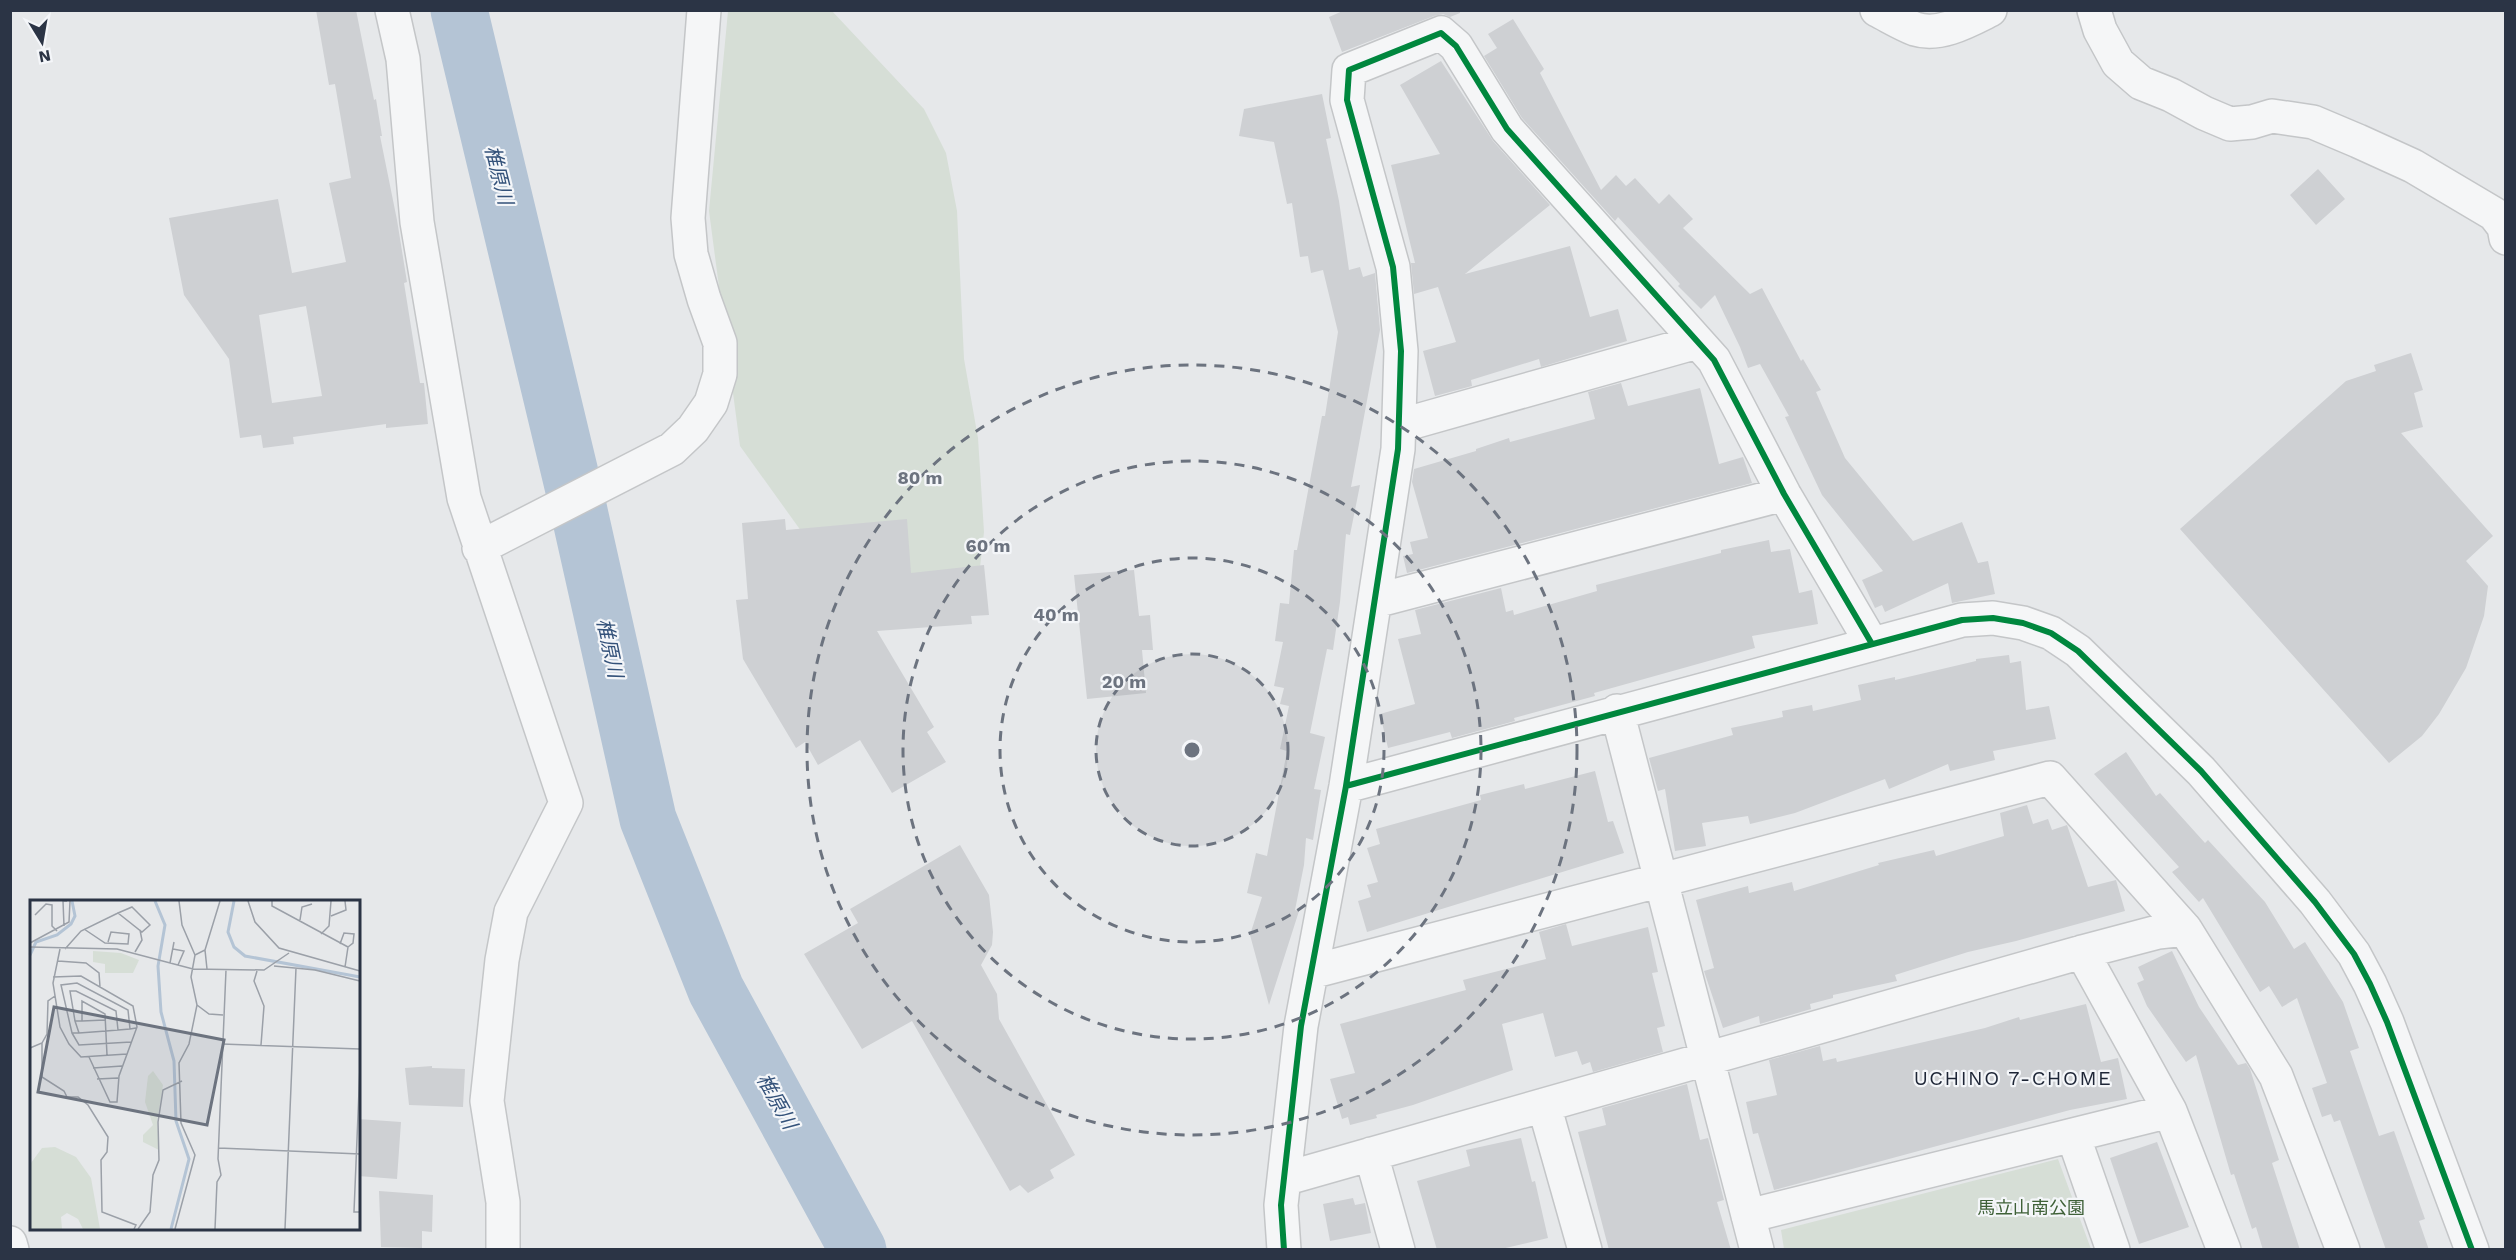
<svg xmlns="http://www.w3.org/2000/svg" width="2516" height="1260" font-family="'Work Sans','Noto Sans JP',sans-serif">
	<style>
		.green { fill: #d6ded6 }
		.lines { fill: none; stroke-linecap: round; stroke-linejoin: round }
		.river { stroke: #b4c4d5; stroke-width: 57 }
		.building { fill: #ced0d3; fill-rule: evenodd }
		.minor-casing { stroke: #c4c6c8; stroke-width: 36 }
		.minor { stroke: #f5f6f7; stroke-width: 33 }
		.cycleway-casing { stroke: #f4f6f9; stroke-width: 10 }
		.cycleway { stroke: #00873e; stroke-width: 6 }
		.ring { fill: none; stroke: #6c737f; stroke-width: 3; stroke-dasharray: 10 8 }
		.labels { text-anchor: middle; stroke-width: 4.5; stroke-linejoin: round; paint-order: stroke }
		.park-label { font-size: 18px; fill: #3f6138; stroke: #f4f6f9 }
		.water-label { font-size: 20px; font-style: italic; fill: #34527a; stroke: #f4f6f9 }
		.neighbourhood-label { font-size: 20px; letter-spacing: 1.5px; fill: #1d2536; stroke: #f4f6f9 }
		.inset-river { fill: none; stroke: #b4c4d5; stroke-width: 3 }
		.inset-road { fill: none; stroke: #9ba0a8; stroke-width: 1.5 }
		.view { fill: #6c737f; fill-opacity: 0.15; stroke: #6c737f; stroke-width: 3 }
		.inset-edge { fill: none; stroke: #2b3445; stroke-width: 3 }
		.centre { fill: #6c737f; stroke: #f4f6f9; stroke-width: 3 }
		.ring-label { font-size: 18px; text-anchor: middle; font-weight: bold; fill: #6c737f; stroke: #f4f6f9; stroke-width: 4.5; stroke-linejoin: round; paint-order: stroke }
	</style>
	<rect width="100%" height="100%" fill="#e6e8ea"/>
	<path class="green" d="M728 11H832L924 109 946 153 957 211 964 359 978 438 984 532 978 585 953 617 809 542 740 446 709 211Z
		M2058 1159 2091 1249H1784L1781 1230Z"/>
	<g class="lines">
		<path class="river" d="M459 10 579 511 648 819 716 990 858 1250"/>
	</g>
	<path class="building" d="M316 10H356L374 100 376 99 382 136H380L397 220 407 282 404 283 420 383H424L428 424 386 428V424L293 437 294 444 263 448 261 435 240 438 229 359 184 295 169 218 278 199 292 273 346 262 329 183 351 178 335 84 329 85ZM306 306 322 396 272 403 259 315Z
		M1345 10H1460V13L1450 17 1443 14 1434 16 1342 52 1329 17Z
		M1513 19 1544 69 1540 73 1601 190 1616 175 1626 186 1635 178 1659 204 1669 194 1693 219 1683 228 1750 294 1762 288 1801 361 1803 359 1821 390 1816 392 1845 458 1913 541 1962 522 1978 563 1988 561 1995 594 1952 603 1948 583 1885 612 1882 605 1875 608 1862 580 1883 571 1822 495 1785 417 1789 416 1760 364 1748 368 1740 347 1715 295 1701 309 1678 286 1680 284 1618 217 1615 221 1522 118 1484 56 1497 48 1488 34Z
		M1441 61 1493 141 1550 205 1465 274 1570 246 1590 317 1618 309 1627 341 1541 367 1539 359 1471 380 1472 386 1435 396 1423 351 1456 342 1438 287 1414 294 1411 263H1415L1391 165 1440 154 1400 85Z
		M1322 94 1331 138 1326 139 1339 201 1349 270 1360 267 1363 277 1375 273 1380 330 1351 487 1360 485 1350 535 1346 534 1340 602 1333 650 1327 649 1310 733 1325 737 1314 789 1321 790 1313 840 1306 838 1304 865 1295 910 1299 911 1269 1005 1250 935 1262 897 1247 893 1256 853 1267 856 1287 751 1280 749 1289 706 1280 704 1284 688 1274 686 1283 642 1275 641 1280 603 1289 604 1294 550H1297L1322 416H1325L1338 332 1323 270 1311 273 1308 256 1300 257 1292 203 1287 204 1274 142 1239 136 1244 109Z
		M2318 169 2345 199 2316 225 2290 195Z
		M2411 353 2423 390 2414 393 2423 427 2401 433 2493 536 2466 561 2488 586 2484 616 2466 668 2439 714 2422 736 2389 763 2180 529 2346 381 2376 371 2374 365Z
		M1621 383 1628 406 1700 388 1719 464 1743 457 1752 483 1407 573 1403 556 1413 554 1410 542 1428 538 1412 482 1414 469 1476 451V449L1509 438 1510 442 1595 419 1588 392Z
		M785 519 786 530 907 519 911 573 984 565 989 615 971 616 972 624 877 631 934 727 927 732 946 762 892 793 860 740 818 765 805 742 796 748 743 659 736 600 748 599 742 523Z
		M1769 540 1771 552 1790 549 1799 593 1812 590 1818 624 1752 636 1755 648 1594 693 1595 696 1514 718 1515 721 1452 738 1450 732 1388 748 1380 714 1415 704 1398 639 1421 634 1415 610 1501 588 1506 612 1513 610 1514 615 1597 591 1596 585 1721 553V550Z
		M1134 570 1139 616 1150 615 1153 650H1142L1146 693 1087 699 1074 575Z
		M2009 655 2010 663 2021 661 2026 710 2049 706 2056 739 1993 751 1995 760 1950 771 1948 764 1889 789 1885 779 1795 813 1750 824 1748 816 1702 823 1706 846 1675 851 1665 789 1658 791 1649 758 1733 735 1731 728 1783 717 1782 711 1812 705 1813 711 1861 700 1858 685 1895 677V680L1976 661V659Z
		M2126 752 2156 796 2160 793 2205 843 2208 840 2265 902 2294 949 2305 942 2343 1002 2359 1048 2350 1051 2379 1136 2394 1131 2425 1219 2419 1221 2429 1250H2386L2340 1120 2334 1122 2331 1114 2322 1117 2312 1088 2327 1083 2297 998 2282 1007 2269 986 2260 992 2203 898 2199 902 2172 872 2179 867 2094 774Z
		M1595 771 1608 822 1613 821 1624 853 1367 932 1358 901 1371 897 1367 885 1378 882 1367 848 1380 844 1376 829 1481 800 1480 795 1524 784 1525 789Z
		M2027 805 2033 824 2048 819 2052 830 2067 825 2088 887 2116 880 2125 911 2016 941 1968 952 1895 975 1897 981 1833 995V998L1810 1004 1811 1009 1760 1024 1759 1016 1723 1028 1704 971 1714 968 1696 900 1748 886 1749 893 1792 882 1794 891 1879 865 1878 863 1934 850 1936 856 2004 836 2000 813Z
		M960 845 989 895 993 932 992 945 981 965 997 994 999 1019 1075 1155 1050 1170 1054 1178 1028 1193 1020 1185 1010 1191 912 1021 862 1049 804 954 858 923 850 909Z
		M1566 924 1572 946 1648 927 1658 972 1652 973 1665 1026 1657 1028 1663 1052 1593 1072 1590 1062 1582 1065 1577 1051 1555 1057 1543 1013 1502 1024 1513 1070 1413 1105 1376 1115 1377 1118 1350 1125 1348 1117 1342 1119 1330 1079 1355 1073 1340 1024 1466 990 1463 980 1546 959 1539 932Z
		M2172 951 2199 1007 2238 1065 2246 1063 2250 1069 2279 1160 2272 1163 2300 1250H2263L2256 1227 2252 1229 2234 1174 2231 1175 2196 1055 2186 1062 2147 1006 2137 983 2144 980 2138 967Z
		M2086 1004 2101 1062 2118 1058 2127 1099 2070 1110 1774 1190 1758 1133 1753 1134 1746 1102 1777 1095 1769 1060 1820 1046 1823 1061 1836 1058 1837 1062 1985 1028 2019 1017 2020 1020Z
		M432 1066V1068L465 1069 463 1107 409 1105 405 1068Z
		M1687 1084 1700 1140 1708 1138 1724 1200 1717 1202 1731 1250H1609L1578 1132 1606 1125 1602 1108Z
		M358 1119 401 1122 397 1179 358 1176Z
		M1521 1138 1532 1182 1535 1181 1548 1238 1497 1250H1437L1417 1181 1470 1166 1466 1150Z
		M2157 1142 2189 1227 2139 1244 2110 1158Z
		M379 1191 433 1195 432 1232 422 1231V1248L381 1247Z
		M1353 1198 1355 1205 1365 1203 1371 1233 1330 1241 1323 1204Z"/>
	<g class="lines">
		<g class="minor-casing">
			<path id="minor" d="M392 10 403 59 417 222 464 498 566 803 511 912 502 960 487 1101 503 1202V1250
				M1877 10C1889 16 1902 24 1915 29 1940 37 1968 21 1990 10
				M2094 10 2100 30 2118 63 2141 83 2171 95 2204 113 2230 124 2252 122 2272 116 2313 122 2358 141 2413 166 2494 214 2504 227 2506 238
				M1399 426 1697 342
				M479 548 672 449 693 429 711 403 720 374V343L704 299 691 254 688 218 704 10
				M1375 601 1784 494
				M1617 711 1757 1250
				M1346 786 1962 620 1993 618 2023 623 2051 633 2078 651 2201 771 2315 902 2354 954 2370 984 2387 1022 2472 1250
				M2082 952 2170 1111 2073 1135 2113 1250
				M1311 972 2050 778 2185 929
				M1544 1105 1585 1250
				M2170 1111 2224 1250
				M1371 1154 1398 1250
				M1284 1179 2082 952 2158 932 2185 929 2276 1076 2343 1250
				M1748 1216 2073 1135
				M10 1243 12 1250
				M1284 1250 1281 1205 1301 1026 1346 786 1398 449 1401 351 1393 267 1347 100 1349 70 1441 33 1456 46 1507 129 1714 360 1784 494 1872 644"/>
		</g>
		<use href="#minor" class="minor"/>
		<g class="cycleway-casing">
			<path id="cycleway" d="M1346 786 1962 620 1993 618 2023 623 2051 633 2078 651 2201 771 2315 902 2354 954 2370 984 2387 1022 2472 1250
				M1284 1250 1281 1205 1301 1026 1346 786 1398 449 1401 351 1393 267 1347 100 1349 70 1441 33 1456 46 1507 129 1714 360 1784 494 1872 644"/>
		</g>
		<use href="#cycleway" class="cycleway"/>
	</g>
	<circle cx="1192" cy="750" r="96" fill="#6c737f" fill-opacity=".12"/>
	<g class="ring">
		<circle cx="1192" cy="750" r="96"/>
		<circle cx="1192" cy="750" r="192"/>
		<circle cx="1192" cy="750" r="289"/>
		<circle cx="1192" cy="750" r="385"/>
	</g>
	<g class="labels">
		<g class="park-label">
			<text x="2031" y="1214">馬立山南公園</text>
		</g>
		<g class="water-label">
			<text transform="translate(499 175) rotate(76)" y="7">椎原川</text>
			<text transform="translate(610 648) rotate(78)" y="7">椎原川</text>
			<text transform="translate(777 1101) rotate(61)" y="7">椎原川</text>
		</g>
		<g class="neighbourhood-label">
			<text x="2013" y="1085">UCHINO 7-CHOME</text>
		</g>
	</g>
	<g transform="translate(30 900)">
		<rect width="330" height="330" fill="#e6e8ea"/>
		<path d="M63 51 91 53 109 60 103 73H75V64L63 62ZM123 171 133 185 127 222 129 250 113 242V235L123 225 115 202 118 176ZM25 247 46 257 61 278 70 329H53L48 319 37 313 31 317 32 329H0L1 263 12 248Z" fill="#d6ded6"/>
		<path class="inset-river" d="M125 1 135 25 128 66 131 112 144 161 146 221 159 259 141 329M204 1 198 32 204 47 215 56 330 77M0 55 6 42 27 35 41 24 45 16 42 1"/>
		<path class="inset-road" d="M218 1 225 22 249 48 330 71M242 1V6L318 47 315 67M102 7 120 25 112 32 88 13ZM5 15 16 4 22 5V26L27 31M301 16 316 10 315 1M270 20 272 7 282 4M34 26 33 1H37M54 29 75 43 98 44 99 34 81 32 78 42M291 34 299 26 301 1M0 43 39 22 40 1M310 44 314 33 324 34 323 43 318 47M0 47 87 49 163 69 234 70 259 53M30 49 23 83 30 127 39 144 51 157 97 154M35 49 51 31 88 13M143 49 154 51 148 65M175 50 177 69M105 52 112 40 110 30M165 55 175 50 190 1M28 61 56 63 69 73 70 87M140 63 144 42M244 66 285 70 330 81M227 71 224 81 234 106 231 145M23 77 51 76 103 106 107 127 89 176 87 202H80L59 157M167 105 179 114 193 115M45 121 40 91H46L86 111 88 130M52 121 75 120M100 129 98 110 47 83 31 85 42 133H49L76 131 100 129 106 128M42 133 49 145 101 142M49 133 45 121H52V101L75 114 77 155M12 143V177L34 191 37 197H48L58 205 78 237 77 252 71 260 72 312 106 325 104 329M192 144 330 149M0 148 12 143 17 134 18 101 25 96M330 166 324 312H330M63 168 92 166M67 179 88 178M188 248 330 254M108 329 120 312 123 275 129 260 128 222 133 190 152 181M145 329 165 255 151 223 149 163 159 144 167 105 161 77 165 55 152 25 149 1M185 329 187 282 191 275 188 259 196 70M255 329 266 68"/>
		<path class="view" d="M24 107 194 140 177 225 8 192Z"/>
		<rect width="330" height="330" class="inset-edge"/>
	</g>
	<circle cx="1192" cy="750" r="9" class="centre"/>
	<g class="ring-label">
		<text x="920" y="484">80 m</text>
		<text x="988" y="552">60 m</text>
		<text x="1056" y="621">40 m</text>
		<text x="1124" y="688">20 m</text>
	</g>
	<rect width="2516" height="1260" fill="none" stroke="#2b3445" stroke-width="24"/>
	<g transform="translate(42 42) rotate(169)" stroke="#f4f6f9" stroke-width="4.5" paint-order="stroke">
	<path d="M0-4.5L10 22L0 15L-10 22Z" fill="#2b3445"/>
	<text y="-9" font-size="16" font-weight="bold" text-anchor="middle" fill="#2b3445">N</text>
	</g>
</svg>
